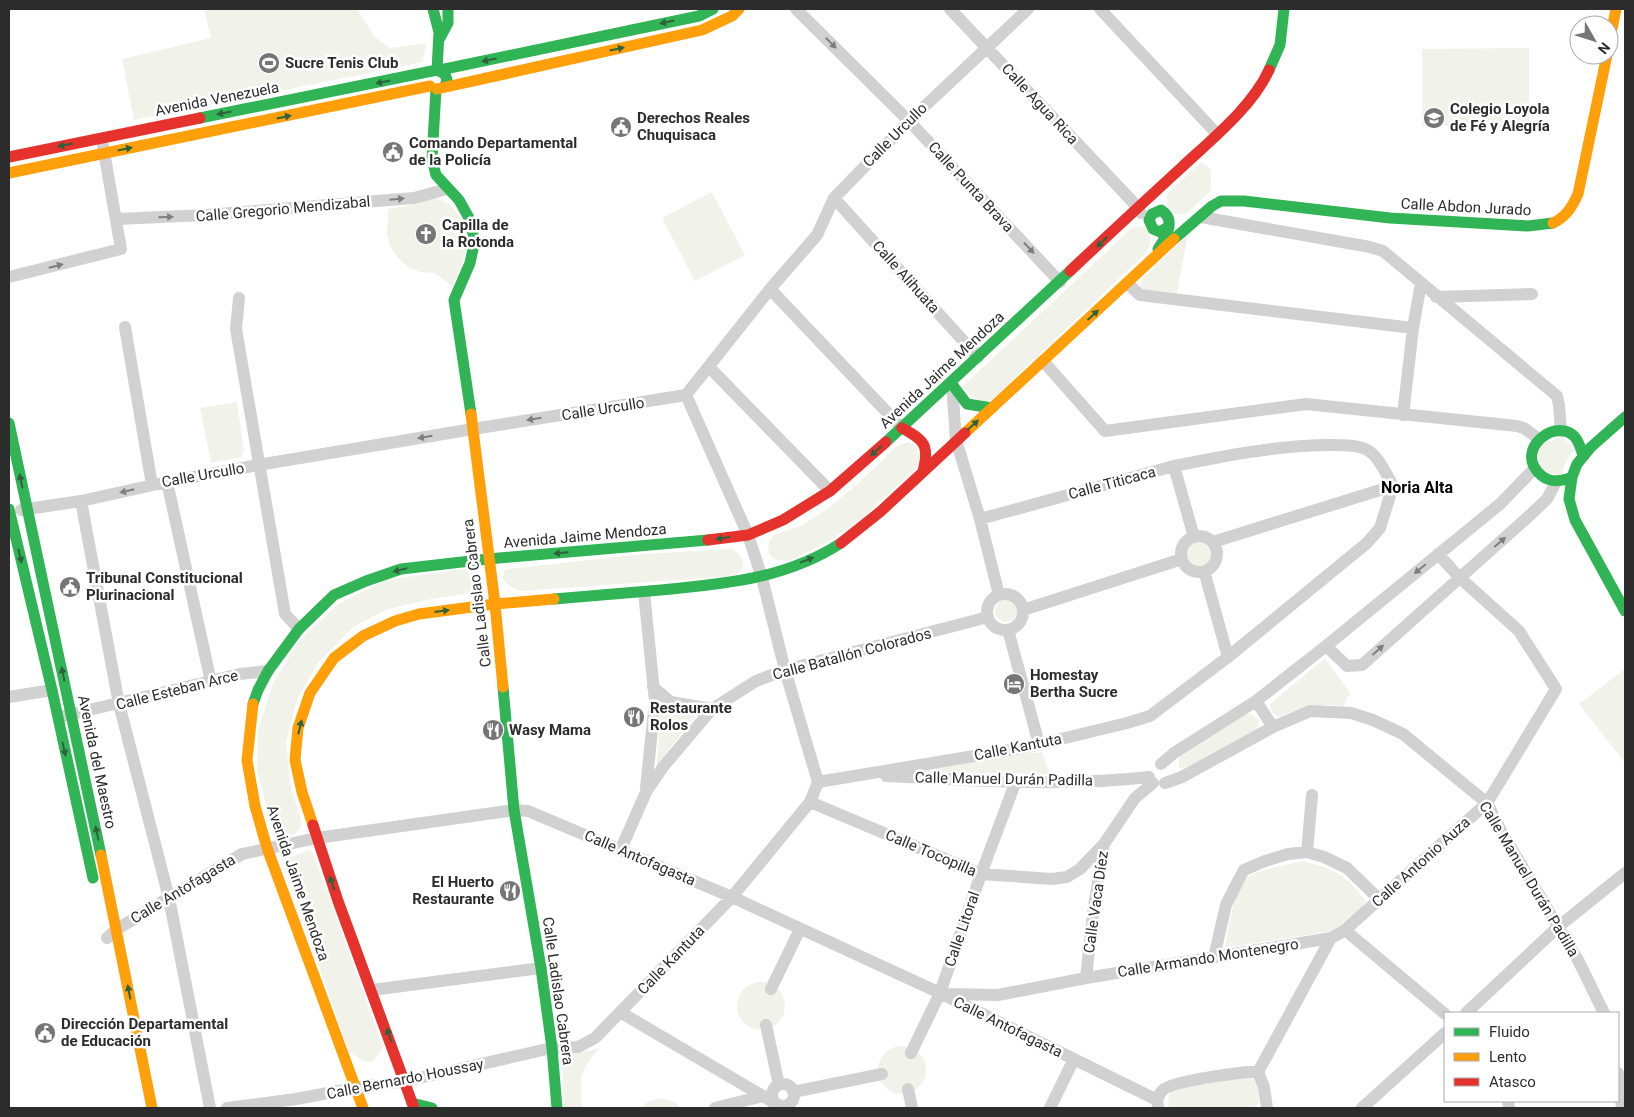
<svg xmlns="http://www.w3.org/2000/svg" width="1634" height="1117" font-family="Roboto,sans-serif">
	<style>
		.green { fill: #f1f3ea }
		.lines { fill: none; stroke-linecap: round; stroke-linejoin: round }
		.street { stroke: #d1d1d1; stroke-width: 12 }
		.fast { stroke: #30b455; stroke-width: 11 }
		.slow { stroke: #ff9f0a; stroke-width: 11 }
		.jam { stroke: #e5322d; stroke-width: 11 }
		.oneway { fill: #2e623c }
		.oneway2 { fill: #7e7e7e }
		.labels { text-anchor: middle; stroke-width: 5; stroke-linejoin: round; paint-order: stroke }
		.poi-label { font-size: 15px; font-weight: bold; fill: #2c2c2c; stroke: #fff; text-anchor: start }
		.street-label { font-size: 15px; fill: #2c2c2c; stroke: #fff }
		.neighbourhood-label { font-size: 16px; font-weight: bold; fill: #000; stroke: #fff }
	</style>
	<rect width="100%" height="100%" fill="#fff"/>
	<path class="green" d="M204 9H357L375 37 390 48 426 43 423 61 409 65 134 120 122 59 211 38Z
		M1529 48V125L1422 126V49Z
		M1201 162 1211 169V191L1187 213 1177 215C1169 208 1164 205 1168 193Z
		M712 192 745 255 695 281 662 218Z
		M436 198C462 205 471 236 463 260 460 269 456 277 452 286L435 273 420 272 408 267 397 257 390 246 387 234 388 209 412 205Z
		M1140 226 1145 228 1151 237 1150 245 1147 252 990 401 980 403 962 387 1133 227Z
		M1188 235 1177 293 1146 290 1140 287 1142 279Z
		M237 402 244 451 241 457 211 463 200 408Z
		M1562 437 1576 449C1568 457 1564 465 1561 476L1542 471 1537 451 1540 445Z
		M908 442 917 447 921 464 861 519 830 541 789 561 774 559 768 552 769 541 775 534 799 527 826 510 854 487 897 446Z
		M1186 555a14 14 0 1 1 28 0a14 14 0 1 1-28 0Z
		M732 549C745 557 749 569 733 576L522 591C513 589 508 586 503 579L504 571 509 569 644 554Z
		M465 569C472 574 474 580 475 587L469 593 426 600 385 610 352 628 318 663 297 700 286 742 291 788 301 820V826L297 832 289 838 280 836 273 830 257 770 258 730 273 683 299 641 337 605 386 580Z
		M995 611a11 11 0 1 1 22 0a11 11 0 1 1-22 0Z
		M1325 658 1351 694 1346 699 1344 706C1321 703 1300 707 1279 717 1273 714 1270 711 1270 704Z
		M1625 669V763L1579 704Z
		M660 707 696 715 657 765Z
		M1246 714H1251L1259 720 1258 729 1185 769 1179 768V757Z
		M1042 752 1050 774 912 772 916 766Z
		M310 850 313 853 383 1047C372 1069 366 1063 349 1052L282 860Z
		M1302 861C1331 867 1349 876 1366 902L1357 913 1332 931 1225 948C1229 928 1233 884 1253 874 1267 868 1287 865 1302 861Z
		M737 1006a24 24 0 1 1 48 0a24 24 0 1 1-48 0Z
		M878 1070a24 24 0 1 1 48 0a24 24 0 1 1-48 0Z
		M600 1048C578 1072 580 1077 582 1108H564L562 1056Z
		M1248 1076 1256 1080 1260 1101 1256 1106 1246 1108H1169L1168 1099 1171 1090Z
		M661 1098 675 1102 681 1108H641L647 1102Z"/>
	<g class="lines">
		<path class="street" d="M796 9 909 121 1060 282
			M950 9 1131 200 1141 213
			M1100 9 1217 134
			M834 198 978 357
			M1201 217 1370 247 1383 251 1557 396 1559 405 1561 431
			M117 219 206 215 414 198 447 189
			M9 277 121 249 103 146
			M1127 283 1140 295 1413 328
			M770 289 902 428
			M1436 297 1532 294
			M239 298 236 329 285 614 299 629
			M125 327 152 485
			M1043 361 1105 431 1306 404 1517 426 1524 428 1539 439
			M709 367 830 491
			M952 384 956 440 980 519 999 595
			M686 395 748 535 762 578 785 670 818 782
			M1403 415 1413 328 1421 283
			M167 482 211 682
			M81 501 119 704 169 898 210 1108
			M21 510 81 501 167 482 258 465 473 429 686 395 770 289 817 235 834 198 909 121 1028 9
			M980 519 1174 466 1194 537
			M1181 554a18 18 0 1 1 36 0a18 18 0 1 1-36 0Z
			M1213 542 1393 486
			M1204 571 1228 657
			M644 592 655 701 646 788
			M987 612a18 18 0 1 1 36 0a18 18 0 1 1-36 0Z
			M1023 610 1182 559
			M1008 630 1039 744
			M1326 646 1347 666 1362 665 1528 517 1547 499 1556 482
			M653 687 671 702 712 709
			M9 697 52 690
			M1256 701 1273 727
			M64 716 240 674 268 671
			M1161 764 1174 753 1256 701 1326 646 1500 504 1535 468
			M886 776C973 780 1062 787 1149 777
			M818 782 1028 747 1127 723 1150 716 1228 657 1367 543 1380 528 1393 486C1385 473 1379 454 1363 448 1352 444 1337 445 1325 445 1274 446 1224 456 1174 466
			M1165 783 1182 777 1273 727 1310 711 1351 713 1373 720 1403 734 1487 803 1501 831 1578 960 1604 1013
			M810 802 981 874 1052 879 1067 877 1080 869 1104 844
			M621 849 646 792 663 767 712 709 756 681 785 670 988 617
			M1307 852 1312 795
			M1345 930 1487 803 1556 689 1519 631 1459 577 1438 554
			M107 938 117 929 242 854 317 838 514 810 528 811 732 897 940 993 1157 1100
			M1214 957 1226 905 1238 881 1244 870 1265 861 1288 854 1307 852 1324 857 1347 868 1380 900
			M1086 978 1093 913 1104 844 1135 798 1153 783
			M771 989 800 929
			M372 990 541 968
			M946 994 998 995 1086 978 1331 938 1345 930 1445 1014
			M620 1012 783 1108
			M1466 1013 1558 927 1625 873
			M766 1025 779 1085
			M911 1053 940 993 981 874 1016 781
			M1258 1072 1331 938
			M1258 1072 1264 1087 1267 1108
			M1618 1073 1622 1108
			M772 1095a11 11 0 1 1 22 0a11 11 0 1 1-22 0Z
			M908 1089 912 1108
			M793 1092 882 1074
			M1508 1101 1509 1108
			M227 1108 296 1099 355 1088 406 1081 552 1048 578 1047 595 1038 732 897 810 802 818 782
			M715 1108 763 1096
			M1050 1108 1074 1059
			M1158 1108C1157 1101 1157 1096 1163 1090 1172 1081 1231 1074 1247 1072H1258
			M1362 1108 1445 1033"/>
		<path class="fast" d="M433 9 439 32 437 70
			M440 38 448 23V9
			M440 70 699 16 713 9
			M1269 70 1280 45 1284 9
			M436 89 432 159 436 175 459 200 469 218 473 234V249L470 263 454 300 471 414
			M200 118 437 70 445 74 447 80 445 86
			M1174 239 1212 206 1221 201H1244L1390 218 1528 226 1553 223
			M1158 249C1166 237 1177 220 1161 210L1152 214 1149 220 1153 229 1160 232 1169 226
			M951 383 967 404 992 408
			M1625 417 1591 447 1577 464 1572 477 1569 499 1575 520 1625 611
			M9 423 101 855
			M886 442 1070 271
			M1572 477C1563 481 1551 483 1542 476 1510 450 1560 413 1577 440 1580 445 1581 450 1583 455
			M9 509 52 690 93 878
			M554 599C589 596 625 593 661 590 724 584 786 579 841 543
			M503 687 514 810 541 968 552 1048 557 1108
			M253 704 258 690 268 671 299 629 334 595 366 581 401 569 488 559 708 540
			M412 1103 432 1108"/>
		<path class="slow" d="M1609 44 1616 9
			M437 89 702 30 732 16 739 9
			M9 173 430 86
			M1553 223C1566 217 1572 207 1578 194L1607 55
			M471 414 495 604 503 687
			M965 433 1174 239
			M253 704 247 760 255 806 267 848 363 1108
			M313 825 302 792 295 760 298 728 310 693 334 658 363 636 395 621 419 614 495 604 554 599
			M101 855 152 1108"/>
		<path class="jam" d="M9 157 200 118
			M1070 271C1107 236 1145 201 1182 167 1212 139 1252 107 1269 70
			M902 428C924 440 930 445 923 471
			M708 540 748 535 783 520 830 491 886 442
			M841 543 880 512 965 433
			M313 825 338 901 414 1108"/>
	</g>
	<defs><path id="oneway-solid" d="M-6-.8H1V-3.2L6.5 0L1 3.2V.8H-6Z" transform="scale(1.25)"/></defs>
	<g class="oneway">
		<use href="#oneway-solid" transform="translate(667 22) rotate(168)"/>
		<use href="#oneway-solid" transform="translate(617 49) rotate(-12)"/>
		<use href="#oneway-solid" transform="translate(489 60) rotate(168)"/>
		<use href="#oneway-solid" transform="translate(383 82) rotate(169)"/>
		<use href="#oneway-solid" transform="translate(224 113) rotate(169)"/>
		<use href="#oneway-solid" transform="translate(284 117) rotate(-12)"/>
		<use href="#oneway-solid" transform="translate(65 145) rotate(168)"/>
		<use href="#oneway-solid" transform="translate(125 149) rotate(-12)"/>
		<use href="#oneway-solid" transform="translate(1102 242) rotate(136)"/>
		<use href="#oneway-solid" transform="translate(1093 315) rotate(-43)"/>
		<use href="#oneway-solid" transform="translate(973 425) rotate(-42)"/>
		<use href="#oneway-solid" transform="translate(876 451) rotate(138)"/>
		<use href="#oneway-solid" transform="translate(21 481) rotate(-102)"/>
		<use href="#oneway-solid" transform="translate(723 538) rotate(172)"/>
		<use href="#oneway-solid" transform="translate(561 553) rotate(175)"/>
		<use href="#oneway-solid" transform="translate(20 556) rotate(77)"/>
		<use href="#oneway-solid" transform="translate(807 560) rotate(-21)"/>
		<use href="#oneway-solid" transform="translate(400 570) rotate(166)"/>
		<use href="#oneway-solid" transform="translate(442 611) rotate(-7)"/>
		<use href="#oneway-solid" transform="translate(63 674) rotate(-102)"/>
		<use href="#oneway-solid" transform="translate(300 727) rotate(-76)"/>
		<use href="#oneway-solid" transform="translate(64 749) rotate(77)"/>
		<use href="#oneway-solid" transform="translate(97 833) rotate(-102)"/>
		<use href="#oneway-solid" transform="translate(332 883) rotate(-109)"/>
		<use href="#oneway-solid" transform="translate(129 992) rotate(-101)"/>
		<use href="#oneway-solid" transform="translate(389 1035) rotate(-110)"/>
	</g>
	<g class="oneway2">
		<use href="#oneway-solid" transform="translate(831 43) rotate(45)"/>
		<use href="#oneway-solid" transform="translate(397 199) rotate(-5)"/>
		<use href="#oneway-solid" transform="translate(166 217) rotate(-2)"/>
		<use href="#oneway-solid" transform="translate(1029 248) rotate(47)"/>
		<use href="#oneway-solid" transform="translate(56 266) rotate(-14)"/>
		<use href="#oneway-solid" transform="translate(534 419) rotate(171)"/>
		<use href="#oneway-solid" transform="translate(425 437) rotate(170)"/>
		<use href="#oneway-solid" transform="translate(127 491) rotate(167)"/>
		<use href="#oneway-solid" transform="translate(1500 542) rotate(-41)"/>
		<use href="#oneway-solid" transform="translate(1420 569) rotate(141)"/>
		<use href="#oneway-solid" transform="translate(1378 650) rotate(-42)"/>
	</g>
	<defs>
		<g id="stadium-disc" transform="scale(1.125)"><circle r="9.5" fill="#767676" stroke="#fff"/><path d="M0-5a6.5 5 0 1 0 0 10a6.5 5 0 1 0 0-10ZM-3.5-1.8h7v3.6h-7Z" fill="#fff"/></g>
		<g id="school-disc" transform="scale(1.125)"><circle r="9.5" fill="#767676" stroke="#fff"/><path d="M0-5L7-2L0 1L-7-2ZM-4 1L0 2.5L4 1V4Q0 6-4 4Z" fill="#fff"/></g>
		<g id="civic-disc" transform="scale(1.125)"><circle r="9.5" fill="#767676" stroke="#fff"/><path d="M-.6-6.5H3V-4.5H.6V-3L4-1V1h2V6H-6V1h2V-1L-.6-3ZM-1.2 2.5V6h2.4V2.5Z" fill="#fff"/></g>
		<g id="church-disc" transform="scale(1.125)"><circle r="9.5" fill="#767676" stroke="#fff"/><path d="M-1.2-6h2.4v3.5h3.3v2.4h-3.3V6h-2.4V-.1h-3.3v-2.4h3.3Z" fill="#fff"/></g>
		<g id="hotel-disc" transform="scale(1.125)"><circle r="9.5" fill="#767676" stroke="#fff"/><path d="M-6-4.5h1.5V1H6V5H4.5V3h-9V5H-6ZM-4 0a1.8 1.8 0 1 1 3.6 0ZM.5 0V-2.5h3Q6-2.5 6 0Z" fill="#fff"/></g>
		<g id="restaurant-disc" transform="scale(1.125)"><circle r="9.5" fill="#767676" stroke="#fff"/><path d="M-5-6h1v4h1v-4h1v4h1v-4h1v5L-1.5 .5V6h-2V.5L-5-1ZM5-6V6H3V1.5H1.5Q1.5-4 5-6Z" fill="#fff"/></g>
	</defs>
	<g fill-rule="evenodd">
		<use href="#stadium-disc" x="269" y="63"/>
		<use href="#school-disc" x="1434" y="118"/>
		<use href="#civic-disc" x="621" y="127"/>
		<use href="#civic-disc" x="393" y="152"/>
		<use href="#church-disc" x="426" y="234"/>
		<use href="#civic-disc" x="70" y="587"/>
		<use href="#hotel-disc" x="1014" y="684"/>
		<use href="#restaurant-disc" x="634" y="717"/>
		<use href="#restaurant-disc" x="493" y="730"/>
		<use href="#restaurant-disc" x="510" y="891"/>
		<use href="#civic-disc" x="45" y="1033"/>
	</g>
	<g class="labels">
		<g class="poi-label">
			<text x="285" y="68">Sucre Tenis Club</text>
			<text x="1450" y="114">Colegio Loyola<tspan x="1450" dy="17">de Fé y Alegría</tspan></text>
			<text x="637" y="123">Derechos Reales<tspan x="637" dy="17">Chuquisaca</tspan></text>
			<text x="409" y="148">Comando Departamental<tspan x="409" dy="17">de la Policía</tspan></text>
			<text x="442" y="230">Capilla de<tspan x="442" dy="17">la Rotonda</tspan></text>
			<text x="86" y="583">Tribunal Constitucional<tspan x="86" dy="17">Plurinacional</tspan></text>
			<text x="1030" y="680">Homestay<tspan x="1030" dy="17">Bertha Sucre</tspan></text>
			<text x="650" y="713">Restaurante<tspan x="650" dy="17">Rolos</tspan></text>
			<text x="509" y="735">Wasy Mama</text>
			<text x="494" y="887" text-anchor="end">El Huerto<tspan x="494" dy="17">Restaurante</tspan></text>
			<text x="61" y="1029">Dirección Departamental<tspan x="61" dy="17">de Educación</tspan></text>
		</g>
		<g class="street-label">
			<text transform="translate(217 99) rotate(-11)" y="5">Avenida Venezuela</text>
			<text transform="translate(1040 104) rotate(47)" y="5">Calle Agua Rica</text>
			<text transform="translate(895 135) rotate(-45)" y="5">Calle Urcullo</text>
			<text transform="translate(971 187) rotate(47)" y="5">Calle Punta Brava</text>
			<text transform="translate(1466 207) rotate(3)" y="5">Calle Abdon Jurado</text>
			<text transform="translate(283 209) rotate(-5)" y="5">Calle Gregorio Mendizabal</text>
			<text transform="translate(906 277) rotate(48)" y="5">Calle Alihuata</text>
			<text transform="translate(942 370) rotate(-43)" y="5">Avenida Jaime Mendoza</text>
			<text transform="translate(603 409) rotate(-9)" y="5">Calle Urcullo</text>
			<text transform="translate(203 475) rotate(-10)" y="5">Calle Urcullo</text>
			<text transform="translate(1112 483) rotate(-15)" y="5">Calle Titicaca</text>
			<text transform="translate(585 536) rotate(-5)" y="5">Avenida Jaime Mendoza</text>
			<text transform="translate(477 593) rotate(-97)" y="5">Calle Ladislao Cabrera</text>
			<text transform="translate(852 654) rotate(-15)" y="5">Calle Batallón Colorados</text>
			<text transform="translate(177 690) rotate(-14)" y="5">Calle Esteban Arce</text>
			<text transform="translate(1018 747) rotate(-11)" y="5">Calle Kantuta</text>
			<text transform="translate(97 762) rotate(78)" y="5">Avenida del Maestro</text>
			<text transform="translate(1004 779) rotate(1)" y="5">Calle Manuel Durán Padilla</text>
			<text transform="translate(931 853) rotate(23)" y="5">Calle Tocopilla</text>
			<text transform="translate(640 858) rotate(23)" y="5">Calle Antofagasta</text>
			<text transform="translate(1421 862) rotate(-42)" y="5">Calle Antonio Auza</text>
			<text transform="translate(1529 879) rotate(59)" y="5">Calle Manuel Durán Padilla</text>
			<text transform="translate(298 883) rotate(71)" y="5">Avenida Jaime Mendoza</text>
			<text transform="translate(183 889) rotate(-31)" y="5">Calle Antofagasta</text>
			<text transform="translate(1096 902) rotate(-82)" y="5">Calle Vaca Díez</text>
			<text transform="translate(962 929) rotate(-71)" y="5">Calle Litoral</text>
			<text transform="translate(1208 958) rotate(-9)" y="5">Calle Armando Montenegro</text>
			<text transform="translate(671 960) rotate(-46)" y="5">Calle Kantuta</text>
			<text transform="translate(558 991) rotate(82)" y="5">Calle Ladislao Cabrera</text>
			<text transform="translate(1008 1027) rotate(26)" y="5">Calle Antofagasta</text>
			<text transform="translate(405 1079) rotate(-11)" y="5">Calle Bernardo Houssay</text>
		</g>
		<g class="neighbourhood-label">
			<text x="1417" y="493">Noria Alta</text>
		</g>
	</g>
	<rect width="1634" height="1117" fill="none" stroke="#2c2c2c" stroke-width="20"/>
	<rect x="1444" y="1012" width="175" height="90" fill="#ffffff" stroke="#ababab"/>
	<rect x="1454" y="1028" width="25" height="8" fill="#30b455" stroke="#ababab"/>
	<text x="1489" y="1037" font-size="15" fill="#2c2c2c">Fluido</text>
	<rect x="1454" y="1053" width="25" height="8" fill="#ff9f0a" stroke="#ababab"/>
	<text x="1489" y="1062" font-size="15" fill="#2c2c2c">Lento</text>
	<rect x="1454" y="1078" width="25" height="8" fill="#e5322d" stroke="#ababab"/>
	<text x="1489" y="1087" font-size="15" fill="#2c2c2c">Atasco</text>
	<g transform="translate(1594 40) rotate(129)"><circle r="24" fill="#ffffff" stroke="#ababab"/>
	<path d="M0-4L9 19L0 12L-9 19Z" fill="#767676"/>
	<text y="-8" font-size="14" font-weight="bold" text-anchor="middle" fill="#2c2c2c">N</text>
	</g>
</svg>
